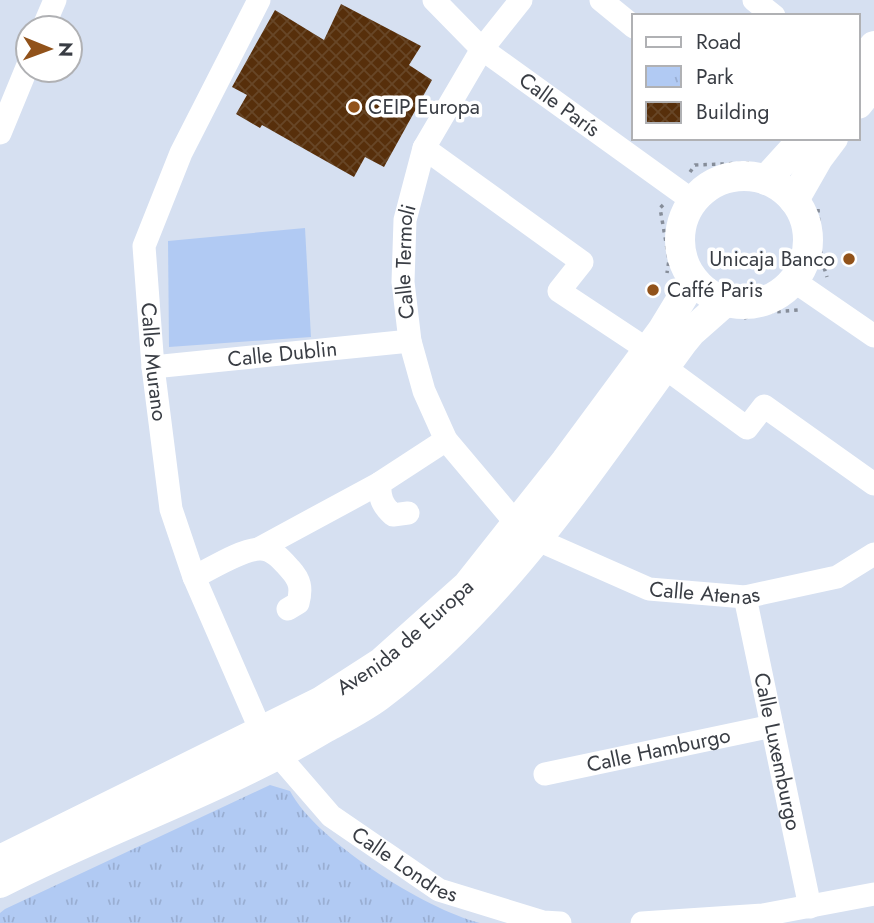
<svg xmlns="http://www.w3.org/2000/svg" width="874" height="923" font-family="Jost,sans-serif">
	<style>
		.grass { fill: #b1caf3 }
		.park { fill: url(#park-tufts) }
		.building { fill: url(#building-cross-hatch) }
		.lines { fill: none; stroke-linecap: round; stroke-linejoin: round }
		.path { stroke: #868d99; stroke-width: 3.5; stroke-dasharray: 3.5 5; stroke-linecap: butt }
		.minor { stroke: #fff; stroke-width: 23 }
		.major { stroke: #fff; stroke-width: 30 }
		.poi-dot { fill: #91521a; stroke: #fff; stroke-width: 2.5 }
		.labels { text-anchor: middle; stroke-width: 7; stroke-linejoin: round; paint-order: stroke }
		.street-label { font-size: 21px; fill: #393d44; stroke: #fff }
		.poi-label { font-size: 21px; fill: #393d44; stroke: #fff; text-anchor: start }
	</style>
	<defs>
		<pattern id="park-tufts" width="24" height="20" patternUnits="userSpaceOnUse" patternTransform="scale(1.75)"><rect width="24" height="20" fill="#b1caf3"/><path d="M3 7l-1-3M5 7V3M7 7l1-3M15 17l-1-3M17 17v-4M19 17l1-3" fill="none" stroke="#99aed2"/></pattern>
		<pattern id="building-cross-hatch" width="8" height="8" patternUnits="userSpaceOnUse" patternTransform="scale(1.75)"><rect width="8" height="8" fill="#572f0b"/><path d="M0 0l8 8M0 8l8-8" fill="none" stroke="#674627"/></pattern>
	</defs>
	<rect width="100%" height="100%" fill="#d6e0f1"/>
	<path class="grass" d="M305 228 311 337 169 347 168 241Z"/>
	<path class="park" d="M270 785 290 791C316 841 425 909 480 923H0V913L5 909Z"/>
	<path class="building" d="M341 4 421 46 409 65 432 80 384 167 365 157 354 177 262 125 260 128 236 114 247 95 232 87 275 10 324 40Z"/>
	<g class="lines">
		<path class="path" d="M690 172 695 165 749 163
			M663 205 660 208 669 260 667 273
			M818 209 821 258 827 277
			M744 318 761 313 798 310"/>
		<g class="minor">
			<path id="s1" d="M259 0 181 153 144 246 153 367 171 509 194 577 261 731"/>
			<path id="s2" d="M434 0 482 49 693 201"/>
			<path d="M601 0 634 27"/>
			<path d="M754 0 774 16"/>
			<path d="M43 28 55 0"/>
			<path d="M0 133 28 65"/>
			<path d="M424 148 582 262 559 291 648 350"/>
			<path d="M794 281 874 336"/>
			<path id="s3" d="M153 367 410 341"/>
			<path d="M664 367 747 428 764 406 874 484"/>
			<path d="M408 513 393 515C382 505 379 497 380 483L446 440"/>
			<path id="s4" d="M516 523 446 440 424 391 410 341 403 282 405 220 424 148 482 49 521 0"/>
			<path id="s5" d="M538 540 649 589 745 597 837 577 874 554"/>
			<path d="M260 548 380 483"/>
			<path d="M194 577C211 569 240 550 259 549 272 548 282 560 290 569 300 580 302 588 298 603L288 609"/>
			<path id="s6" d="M745 597 810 907"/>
			<path id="s7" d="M279 756 331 816 439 890 543 922 560 923"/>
			<path id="s8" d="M545 774 772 726"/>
			<path d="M642 923 763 915 874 894"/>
		</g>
		<g class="major">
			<path d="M858 67 874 46"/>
			<path d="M858 104 874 83"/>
			<circle cx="744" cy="240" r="64"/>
			<path d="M766 180 804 138"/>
			<path d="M794 200 818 158 833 138"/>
			<path id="s9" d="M0 860 320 702 382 662 467 586 566 461 662 331 693 280"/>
			<path d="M0 883C107 828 222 790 325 728 343 718 363 708 379 696 505 602 590 468 682 343L691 332 725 302"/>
		</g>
	</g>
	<g class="poi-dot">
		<circle cx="354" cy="107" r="7"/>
		<circle cx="849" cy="259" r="7"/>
		<circle cx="653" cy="290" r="7"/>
	</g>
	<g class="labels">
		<g class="street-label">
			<text dy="7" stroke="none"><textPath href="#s2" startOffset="164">Calle París</textPath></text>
			<text dy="7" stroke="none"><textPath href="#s4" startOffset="294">Calle Termoli</textPath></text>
			<text dy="7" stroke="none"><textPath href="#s3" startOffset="130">Calle Dublin</textPath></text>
			<text dy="7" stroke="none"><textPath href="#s1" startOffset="388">Calle Murano</textPath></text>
			<text dy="7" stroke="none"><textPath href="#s5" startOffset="177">Calle Atenas</textPath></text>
			<text dy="7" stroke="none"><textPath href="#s9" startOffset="464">Avenida de Europa</textPath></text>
			<text dy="7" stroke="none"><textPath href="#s8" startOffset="116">Calle Hamburgo</textPath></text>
			<text dy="7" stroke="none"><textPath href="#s6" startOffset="158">Calle Luxemburgo</textPath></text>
			<text dy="7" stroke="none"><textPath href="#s7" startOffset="168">Calle Londres</textPath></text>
		</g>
		<g class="poi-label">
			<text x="368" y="114">CEIP Europa</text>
			<text x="835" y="266" text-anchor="end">Unicaja Banco</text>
			<text x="667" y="297">Caffé Paris</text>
		</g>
	</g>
	<rect x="632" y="14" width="228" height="126" fill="#ffffff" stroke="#b0b1b4" stroke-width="2"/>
	<rect x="646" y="37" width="35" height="10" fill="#ffffff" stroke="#b0b1b4" stroke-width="2"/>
	<text x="696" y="49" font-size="21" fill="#393d44">Road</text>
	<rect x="646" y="66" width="35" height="21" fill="url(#park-tufts)" stroke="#b0b1b4" stroke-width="2"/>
	<text x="696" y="84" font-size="21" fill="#393d44">Park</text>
	<rect x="646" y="102" width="35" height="21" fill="url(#building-cross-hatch)" stroke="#b0b1b4" stroke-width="2"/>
	<text x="696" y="119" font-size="21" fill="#393d44">Building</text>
	<g transform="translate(49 49) rotate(91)"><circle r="33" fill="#ffffff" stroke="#b0b1b4" stroke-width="2"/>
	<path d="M0-5L12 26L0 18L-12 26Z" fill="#91521a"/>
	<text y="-10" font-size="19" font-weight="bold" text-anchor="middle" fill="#393d44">N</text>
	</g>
</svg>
